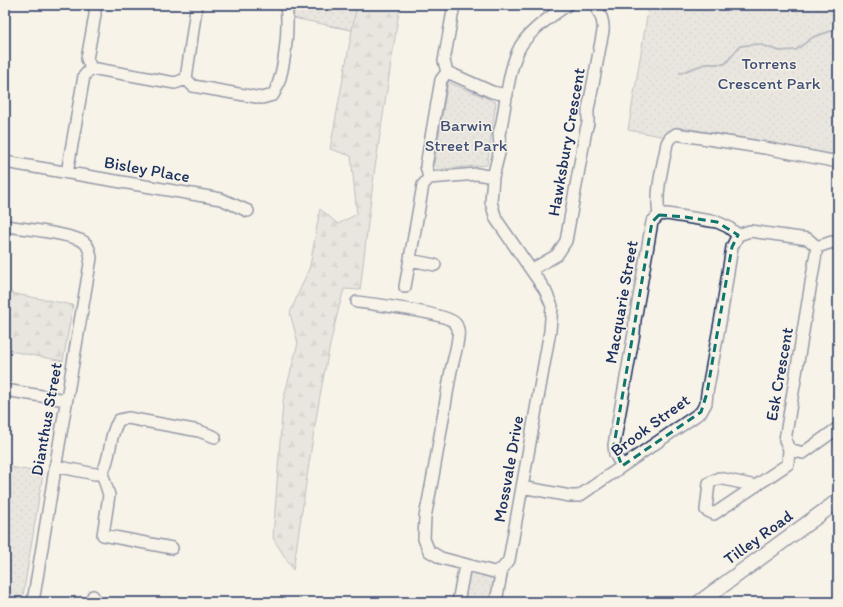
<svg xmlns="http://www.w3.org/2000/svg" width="843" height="607" font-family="Itim,sans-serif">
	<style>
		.forest { fill: url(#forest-firs); stroke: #798299 }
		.park { fill: url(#park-dots); stroke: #798299 }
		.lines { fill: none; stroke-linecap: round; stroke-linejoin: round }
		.stream { stroke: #727c95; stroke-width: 2 }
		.minor-casing { stroke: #1b2f5e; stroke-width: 14 }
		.major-casing { stroke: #1b2f5e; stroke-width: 17 }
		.minor { stroke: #f7f3e8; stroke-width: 11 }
		.major { stroke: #f7f3e8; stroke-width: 14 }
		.marked { fill: none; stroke: #0f766e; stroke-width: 3; stroke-dasharray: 8 5; stroke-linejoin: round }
		.labels { text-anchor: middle; stroke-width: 3; stroke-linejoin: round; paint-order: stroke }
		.park-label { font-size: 17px; fill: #415076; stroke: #f7f3e8 }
		.street-label { font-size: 17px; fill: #1b2f5e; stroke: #f7f3e8 }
	</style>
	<defs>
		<pattern id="forest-firs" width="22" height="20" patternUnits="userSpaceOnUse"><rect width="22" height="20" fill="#d7d6d4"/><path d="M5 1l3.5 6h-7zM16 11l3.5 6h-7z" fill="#b8b8b8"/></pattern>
		<pattern id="park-dots" width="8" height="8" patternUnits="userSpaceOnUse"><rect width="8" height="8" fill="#d7d6d4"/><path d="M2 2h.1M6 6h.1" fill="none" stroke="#b8b8b8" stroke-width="1.8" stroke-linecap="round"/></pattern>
	</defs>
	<rect width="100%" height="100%" fill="#f7f3e8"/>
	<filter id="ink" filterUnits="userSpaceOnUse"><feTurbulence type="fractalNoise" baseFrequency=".025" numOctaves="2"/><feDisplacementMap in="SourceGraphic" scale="8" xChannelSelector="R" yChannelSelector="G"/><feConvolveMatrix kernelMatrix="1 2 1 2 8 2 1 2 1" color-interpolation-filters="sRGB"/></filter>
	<g filter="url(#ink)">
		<path class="forest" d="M325 5H400L374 174 360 290 344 289C318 381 308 477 293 570L273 538 283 401 298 343 290 313 310 266 320 209 338 224 357 214 351 156 330 149 352 30 330 26Z
			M5 292 73 305 63 361 5 350Z"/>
		<path class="park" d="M291 5H357L352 30 293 18Z
			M649 5H838V155L691 129 676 130 666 137 628 130Z
			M448 82 496 102 487 165 433 170Z
			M5 466 43 473 22 602H5Z
			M467 571 497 577 493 602H462Z"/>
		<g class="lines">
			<path class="stream" d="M680 73 705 64H725L740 46 758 44 780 51 796 50 813 37 834 30H838"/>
			<g class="minor-casing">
				<path id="minor" d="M454 5 444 61 447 72 492 92 507 95
					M91 68 175 83 186 79 193 86 262 98 273 95C285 75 289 28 286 5
					M186 79 196 9
					M5 162 221 199 248 211
					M67 173 84 76 91 68 87 59 95 15V5
					M429 178 426 166 441 80 447 72
					M659 215C655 191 663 166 667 143L670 138 676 134 765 148 838 162
					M5 226C21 228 73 234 84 242 89 246 90 252 91 258L61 433 33 602
					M738 235 750 231 808 239 817 247 832 242 838 243
					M410 260 435 265
					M531 270 557 255 566 241 586 130 588 123V109L590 100 603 31C604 20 600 14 595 5
					M405 287 423 185 429 178 477 174 493 177
					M357 302C373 304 446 313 455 323 458 326 459 332 458 337 457 350 452 363 450 376 442 423 435 470 425 517L424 539 429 551 441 558 494 572 502 569 509 560 550 331 552 306 545 290 496 219 491 202 493 177 500 149 499 133 501 127C506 103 508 73 518 51 525 33 552 16 567 5
					M5 390 66 400
					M789 449 803 453 838 428
					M55 466 95 474 102 473C112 457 108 436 119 420L128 418 199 431 215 437
					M102 473 109 495 103 535 172 548
					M756 486 719 478 709 483 706 510 714 514 788 464 789 449 785 440 817 247
					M522 487 570 496H579L701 412 706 403 707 393 721 317 732 247 738 235 728 227 717 222 667 214 659 215 652 222 635 320 634 333 614 445 615 454 622 466
					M92 602 93 596
					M458 602 465 565
					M496 602 502 569"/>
			</g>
			<g class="major-casing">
				<path id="major" d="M700 602 838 501"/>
			</g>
			<use href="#minor" class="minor"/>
			<use href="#major" class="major"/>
		</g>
	</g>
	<path d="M0 0H843V607H0ZM659 215 685 217 717 222 738 235 732 247 707 393 701 412 622 466 614 445 652 222Z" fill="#f7f3e8" fill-opacity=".55" fill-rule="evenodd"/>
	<path class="marked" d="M659 215 685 217 717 222 738 235 732 247 707 393 701 412 622 466 614 445 652 222Z"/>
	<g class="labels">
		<g class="park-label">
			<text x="769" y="69">Torrens<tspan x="769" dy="20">Crescent Park</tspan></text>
			<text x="466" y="131">Barwin<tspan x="466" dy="20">Street Park</tspan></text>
		</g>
		<g class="street-label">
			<text transform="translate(566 142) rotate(-80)" y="6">Hawksbury Crescent</text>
			<text transform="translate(147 169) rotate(10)" y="6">Bisley Place</text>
			<text transform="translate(621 302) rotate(-80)" y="6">Macquarie Street</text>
			<text transform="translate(779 374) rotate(-80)" y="6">Esk Crescent</text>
			<text transform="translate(46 419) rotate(-80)" y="6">Dianthus Street</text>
			<text transform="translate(650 425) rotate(-36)" y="6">Brook Street</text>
			<text transform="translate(508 469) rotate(-80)" y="6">Mossvale Drive</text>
			<text transform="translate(758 537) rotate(-36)" y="6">Tilley Road</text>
		</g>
	</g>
	<rect width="843" height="607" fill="none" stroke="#f7f3e8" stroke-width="20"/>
	<rect x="10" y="10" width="823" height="587" fill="none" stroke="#1b2f5e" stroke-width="1.5" filter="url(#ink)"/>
</svg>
